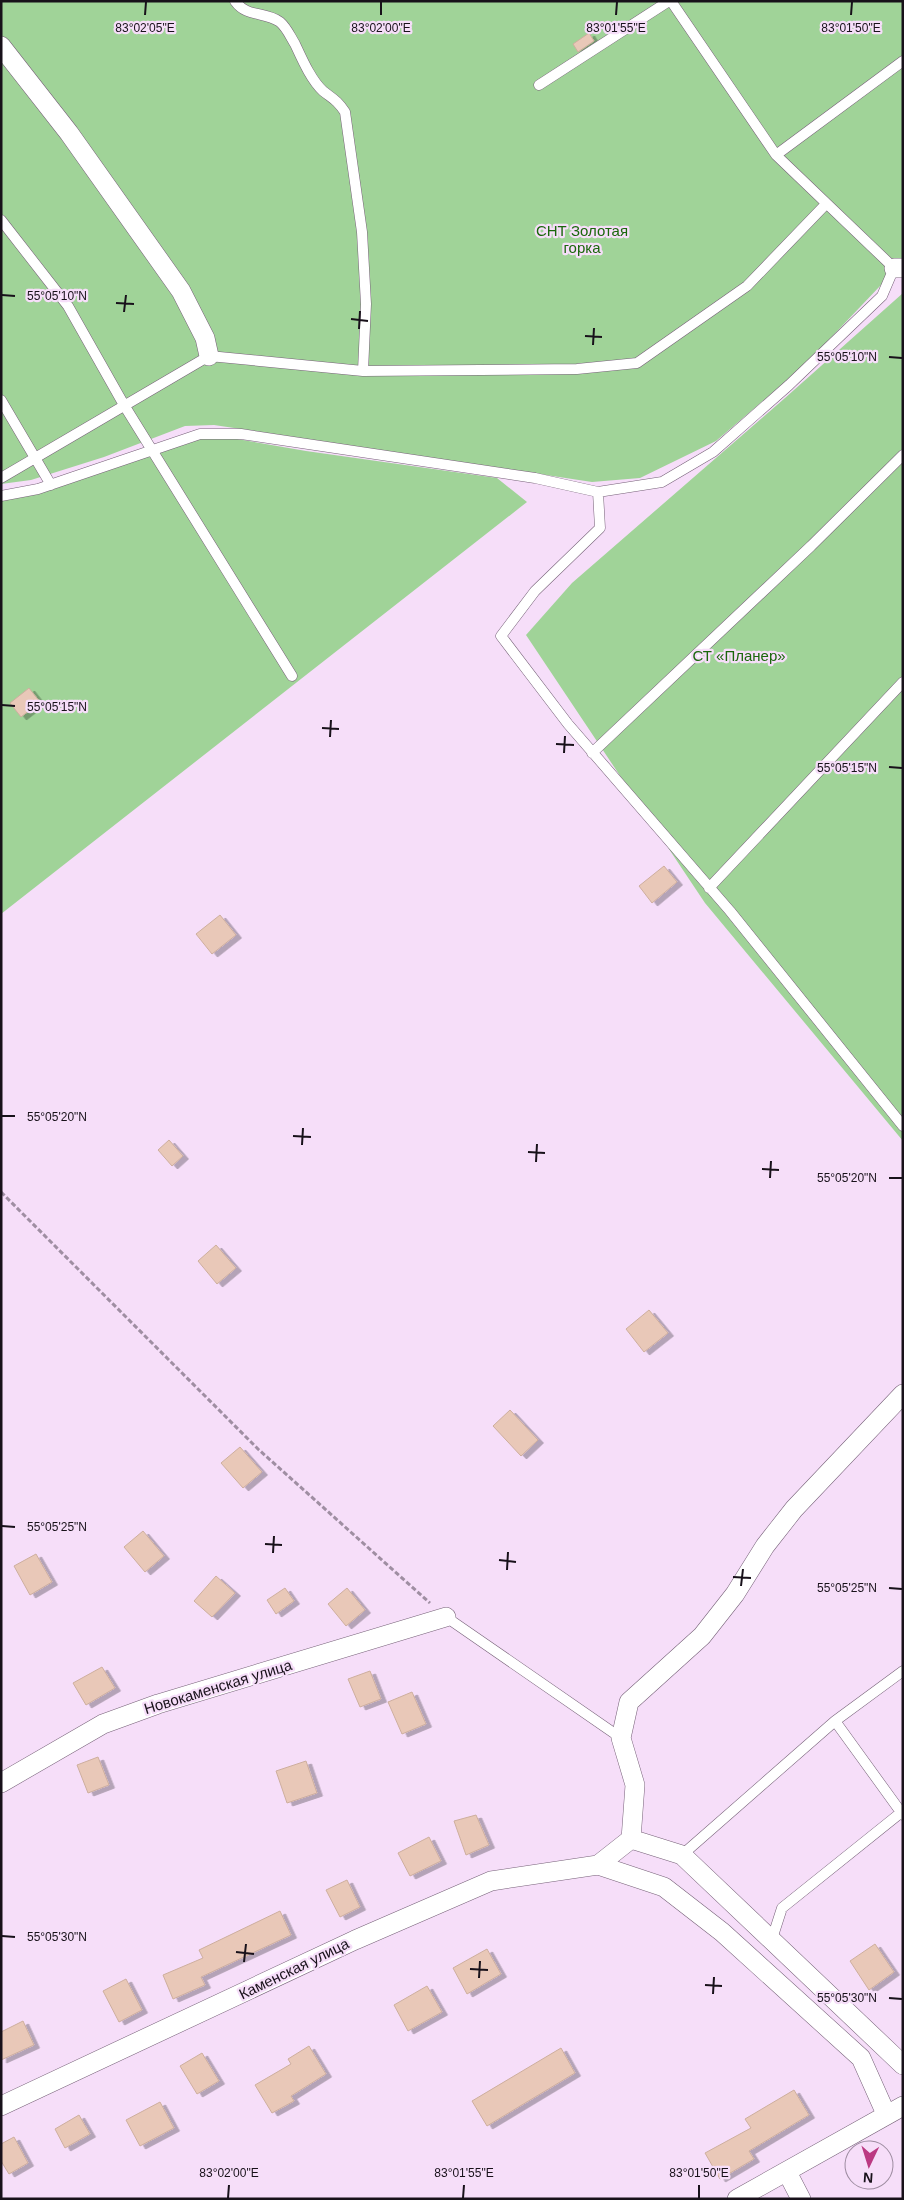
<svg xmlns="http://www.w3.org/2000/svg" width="904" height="2200" font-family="Arial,sans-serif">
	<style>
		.green { fill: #a0d398 }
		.building { fill: #e9c8b8; stroke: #cdae9e; filter: url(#shadow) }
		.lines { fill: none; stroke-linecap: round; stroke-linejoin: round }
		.service-casing { stroke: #766178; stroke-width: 11 }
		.minor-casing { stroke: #766178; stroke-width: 20 }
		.path { stroke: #9f8ea2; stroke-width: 3; stroke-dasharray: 5 2.5; stroke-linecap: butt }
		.service { stroke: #fff; stroke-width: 10 }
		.minor { stroke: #fff; stroke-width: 19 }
		.ticks { fill: none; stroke: #18111a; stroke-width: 2 }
		.labels { text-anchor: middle; stroke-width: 4.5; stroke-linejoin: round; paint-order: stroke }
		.park-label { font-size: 15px; fill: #1a670c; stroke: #f6def9 }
		.street-label { font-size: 15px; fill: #18111a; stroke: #f6def9 }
		.ticks-label { font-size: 12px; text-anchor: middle; fill: #18111a; stroke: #f6def9; stroke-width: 4.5; stroke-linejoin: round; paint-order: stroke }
	</style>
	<defs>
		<filter id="shadow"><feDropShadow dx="5.5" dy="3" stdDeviation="0" flood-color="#0004"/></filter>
	</defs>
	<rect width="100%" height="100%" fill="#f6def9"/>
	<path class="green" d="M1 1H903V271L881 285 804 366 716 441 640 478 592 482 214 425 185 426 104 457 31 480 1 484Z
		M903 293V1141L705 903 526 635 572 583 785 398Z
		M214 435 306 451 497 478 527 502 1 914V499Z"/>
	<path class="building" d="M589 33 594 41 578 52 573 44Z
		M29 688 40 702 21 717 10 703Z
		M664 866 677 882 652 903 639 886Z
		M220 915 236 935 212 954 196 934Z
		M169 1140 183 1156 172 1166 158 1150Z
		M216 1245 236 1268 217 1284 198 1261Z
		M649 1310 668 1333 644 1352 626 1329Z
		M510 1410 538 1440 521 1456 493 1426Z
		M240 1447 262 1472 243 1488 221 1463Z
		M143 1531 164 1556 145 1572 124 1547Z
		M36 1554 52 1582 30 1595 14 1566Z
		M216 1576 235 1593 212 1617 194 1601Z
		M285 1588 294 1601 276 1614 267 1600Z
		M347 1588 365 1610 346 1626 328 1604Z
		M102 1667 115 1688 86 1705 73 1683Z
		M370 1671 381 1699 360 1707 348 1679Z
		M412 1692 426 1724 402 1734 388 1702Z
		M98 1757 109 1785 88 1793 77 1765Z
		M306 1761 317 1793 287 1803 276 1771Z
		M476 1815 489 1845 466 1855 454 1821Z
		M429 1837 441 1861 410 1876 398 1853Z
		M347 1880 360 1907 340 1917 326 1890Z
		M280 1911 291 1935 201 1977 205 1985 173 1999 163 1975 203 1958 199 1950Z
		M875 1944 894 1972 869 1990 850 1961Z
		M487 1949 501 1974 467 1994 453 1968Z
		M126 1979 142 2010 119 2022 103 1991Z
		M427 1986 442 2012 408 2031 394 2005Z
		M23 2021 34 2045 1 2060V2032Z
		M309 2046 326 2074 291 2096 294 2101 272 2113 255 2085 291 2064 288 2059Z
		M561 2048 575 2073 487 2126 472 2101Z
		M202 2053 219 2081 197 2094 180 2066Z
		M794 2090 809 2115 749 2151 754 2159 720 2179 705 2153 751 2128 745 2119Z
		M160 2102 174 2128 140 2146 126 2120Z
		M79 2115 90 2134 65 2148 55 2129Z
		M14 2137 28 2163 9 2174 1 2161V2144Z"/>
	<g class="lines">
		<g class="service-casing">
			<path id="service" d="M235 1C247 18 265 11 280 22 287 28 290 36 295 44 302 59 311 80 323 91 333 99 337 100 345 112L362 232 366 304 363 371
				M539 85 669 1
				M776 155 903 61
				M1 220 68 306 124 405 292 676
				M1 400 51 485
				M1 478 209 356 363 371 577 369 637 363 747 286 826 204
				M598 492 600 528 535 591 501 636 568 724 730 911 903 1126
				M1 496 38 489 200 434H241L535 478 598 492 662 482 713 452 789 385 882 296 894 268 776 155 671 1
				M592 753 811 546 903 455
				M709 888 903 682
				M446 1617 621 1738
				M903 1671 835 1721 903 1815
				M682 1855 835 1721
				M771 1942 782 1908 903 1811"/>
		</g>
		<g class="minor-casing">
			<path id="minor" d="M1 46 69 133 181 291 205 338 209 356
				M894 268H903
				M1 1783 103 1724 158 1704 446 1617
				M631 1839 635 1785 621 1738 629 1702 702 1636 735 1594 765 1546 794 1509 903 1394
				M598 1865 631 1839 682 1855 903 2065
				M1 2106 355 1940 491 1881 598 1865 664 1887 722 1932 861 2058 886 2114
				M787 2172 801 2199
				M737 2199 903 2106"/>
		</g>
		<path class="path" d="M1 1192 258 1449 430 1603"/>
		<use href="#service" class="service"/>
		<use href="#minor" class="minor"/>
	</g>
	<path class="ticks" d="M145 15 146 2M381 15V2M616 15 617 2M851 15 852 2M2 295 15 296M116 303 134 304M124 312 126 295M351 319 368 321M359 329 360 311M585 336 602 337M593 345 594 328M889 357 902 358M2 705 15 706M322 728 339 729M330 737 331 720M556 744 574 745M564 753 565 736M889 767 902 768M2 1116H15M293 1136 311 1137M302 1145 303 1128M528 1152 545 1153M536 1162 537 1144M762 1169 779 1170M770 1178 771 1161M889 1178H902M2 1526 15 1527M265 1544 282 1545M273 1553 274 1536M499 1560 516 1562M507 1570 508 1552M733 1577 751 1578M741 1586 743 1569M889 1588 902 1589M2 1936 15 1937M236 1952 254 1954M244 1962 246 1944M470 1969 488 1970M479 1978 480 1961M705 1985 722 1986M713 1994 714 1977M889 1998 902 1999M228 2198 229 2185M463 2198 464 2185M699 2198V2185"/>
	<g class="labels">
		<g class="park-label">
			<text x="582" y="236">СНТ Золотая<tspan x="582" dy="17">горка</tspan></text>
			<text x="739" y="661">СТ «Планер»</text>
		</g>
		<g class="street-label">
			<text transform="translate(218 1687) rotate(-17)" y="5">Новокаменская улица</text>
			<text transform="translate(294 1969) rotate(-26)" y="5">Каменская улица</text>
		</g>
	</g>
	<g class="ticks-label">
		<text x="145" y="32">83°02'05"E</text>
		<text x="381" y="32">83°02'00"E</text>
		<text x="616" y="32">83°01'55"E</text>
		<text x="851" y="32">83°01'50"E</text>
		<text x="57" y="300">55°05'10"N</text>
		<text x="847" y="361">55°05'10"N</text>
		<text x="57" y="711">55°05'15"N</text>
		<text x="847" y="772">55°05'15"N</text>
		<text x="57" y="1121">55°05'20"N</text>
		<text x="847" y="1182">55°05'20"N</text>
		<text x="57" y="1531">55°05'25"N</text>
		<text x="847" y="1592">55°05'25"N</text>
		<text x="57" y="1941">55°05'30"N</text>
		<text x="847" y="2002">55°05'30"N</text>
		<text x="229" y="2177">83°02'00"E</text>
		<text x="464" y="2177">83°01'55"E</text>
		<text x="699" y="2177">83°01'50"E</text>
	</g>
	<rect width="904" height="2200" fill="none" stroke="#18111a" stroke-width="5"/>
	<g transform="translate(869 2165) rotate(184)"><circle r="24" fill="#f6def9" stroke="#9d8ca0"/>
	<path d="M0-4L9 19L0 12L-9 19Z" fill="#bb3982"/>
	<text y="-8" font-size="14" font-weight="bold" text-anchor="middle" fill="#18111a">N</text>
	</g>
</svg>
